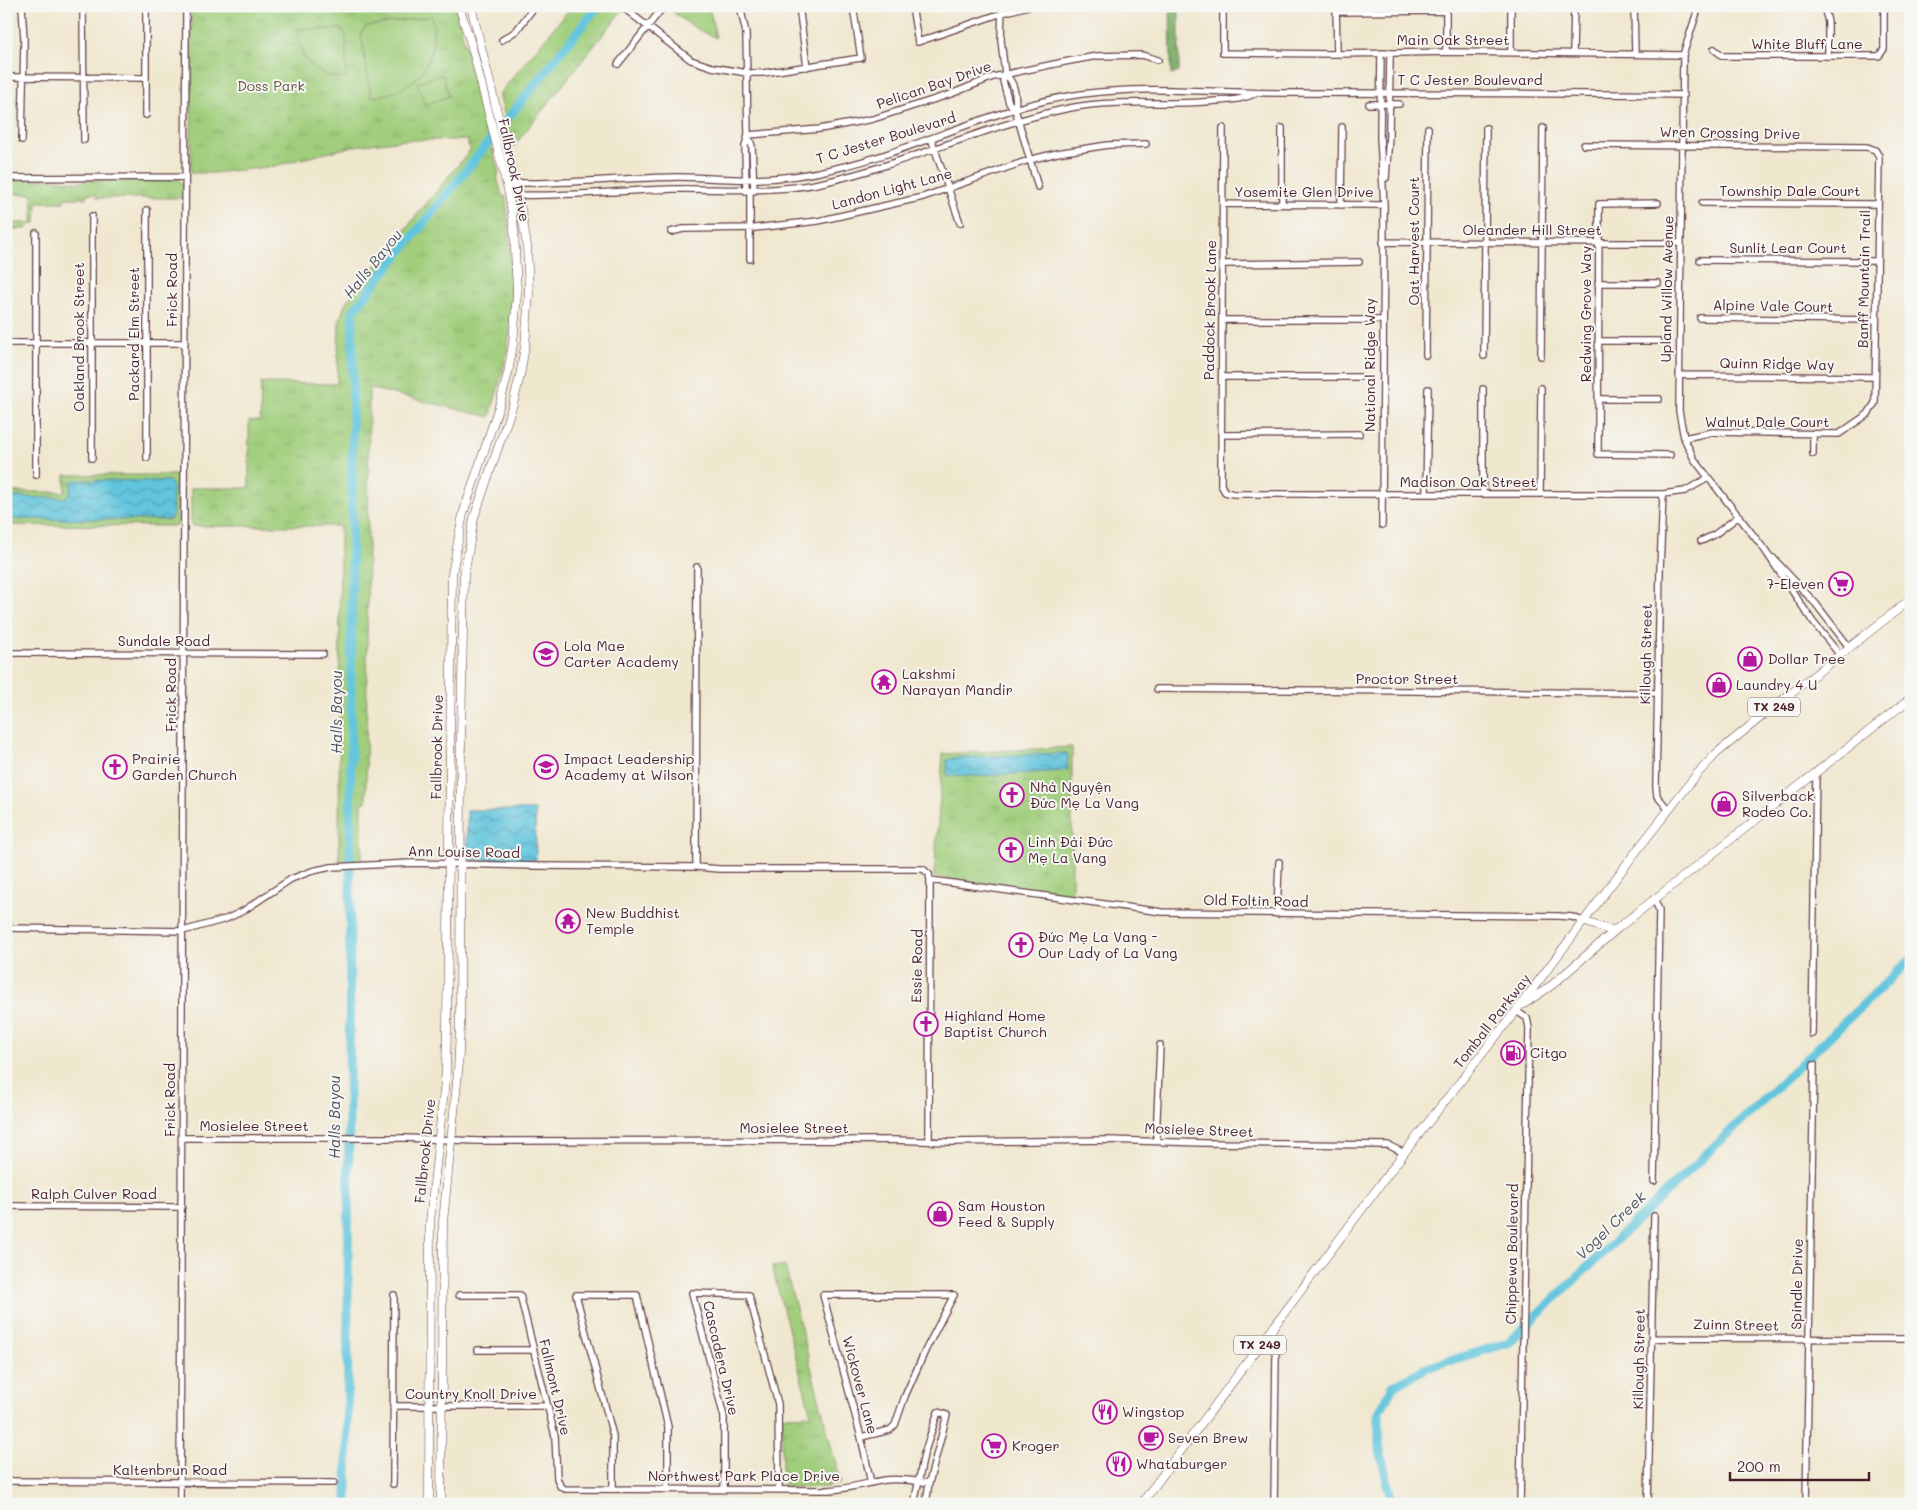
<svg xmlns="http://www.w3.org/2000/svg" width="1917" height="1510" font-family="Mali,sans-serif">
	<style>
		.grass { fill: url(#grass-tufts); stroke: #757654 }
		.forest { fill: url(#forest-crowns); stroke: #65684c }
		.garden { fill: #a0ce7c; stroke: #757654 }
		.water { fill: url(#water-waves); stroke: #557284 }
		.lines { fill: none; stroke-linecap: round; stroke-linejoin: round }
		.river { stroke: #60c5dd; stroke-width: 9 }
		.minor-casing { stroke: #633d44; stroke-width: 8 }
		.major-casing { stroke: #633d44; stroke-width: 9 }
		.minor { stroke: #fff; stroke-width: 5.5 }
		.major { stroke: #fff; stroke-width: 8 }
		.labels { text-anchor: middle; stroke-width: 4; stroke-linejoin: round; paint-order: stroke }
		.shield { fill: #f6f6f2; stroke: #7e6067; stroke-width: 1 }
		.shield-label { font-size: 12px; font-weight: bold; fill: #4a1f2b }
		.street-label { font-size: 14px; fill: #4a1f2b; stroke: #f6f6f2 }
		.park-label { font-size: 14px; fill: #645443; stroke: #f6f6f2 }
		.poi-label { font-size: 14px; fill: #4a1f2b; stroke: #f6f6f2; text-anchor: start }
		.water-label { font-size: 15px; font-style: italic; fill: #515160; stroke: #f6f6f2 }
	</style>
	<defs>
		<pattern id="grass-tufts" width="24" height="20" patternUnits="userSpaceOnUse" patternTransform="scale(1.25)"><rect width="24" height="20" fill="#a0ce7c"/><path d="M3 7l-1-3M5 7V3M7 7l1-3M15 17l-1-3M17 17v-4M19 17l1-3" fill="none" stroke="#8bb06b"/></pattern>
		<pattern id="forest-crowns" width="20" height="18" patternUnits="userSpaceOnUse" patternTransform="scale(1.25)"><rect width="20" height="18" fill="#80b16c"/><path d="M2 6a3 3 0 1 1 6 0M12 15a3 3 0 1 1 6 0" fill="none" stroke="#6b8f59"/></pattern>
		<pattern id="water-waves" width="16" height="10" patternUnits="userSpaceOnUse" patternTransform="scale(1.25)"><rect width="16" height="10" fill="#60c5dd"/><path d="M0 5q4-4 8 0t8 0" fill="none" stroke="#519fb3"/></pattern>
	</defs>
	<rect width="100%" height="100%" fill="#f6f6f2"/>
	<filter id="ink" filterUnits="userSpaceOnUse"><feTurbulence type="fractalNoise" baseFrequency=".02" numOctaves="2"/><feDisplacementMap in="SourceGraphic" scale="10" xChannelSelector="R" yChannelSelector="G"/><feConvolveMatrix kernelMatrix="1 2 1 2 8 2 1 2 1" color-interpolation-filters="sRGB"/></filter>
	<filter id="wash" filterUnits="userSpaceOnUse"><feTurbulence type="fractalNoise" baseFrequency=".0096" numOctaves="4" result="noise"/><feDisplacementMap in="SourceGraphic" scale="20" xChannelSelector="R" yChannelSelector="G"/><feGaussianBlur stdDeviation="1.12" result="paint"/><feColorMatrix in="noise" values="0 0 0 0 0 0 0 0 0 0 0 0 0 0 0 0 0 1.4 0 .05"/><feComposite in="paint" operator="in"/></filter>
	<g filter="url(#wash)">
		<rect width="100%" height="100%" fill="#f0e7cf"/>
		<path class="grass" d="M192 6H455L499 174 497 177 502 196 506 197C510 249 516 305 506 357 502 377 495 397 490 417L369 388 366 802 362 803V863H339L340 526H191V488H249V421H260L261 383 337 384 339 322 346 302 471 149 468 145V140H404L354 146 270 167 213 173H191Z
			M572 6H626L513 147 499 94Z
			M668 6H709L716 38C697 30 682 20 667 7Z
			M178 179 183 186V198H97L96 194H86V198H64V202H37L36 223H32L26 229H6V223H32L33 194H6V180C25 180 45 178 63 180 77 181 75 184 89 180Z
			M65 475H177L178 526 6 525V492H65Z
			M1072 747V897L934 877 943 754Z
			M785 1266 841 1484H829V1487H787L782 1482V1416L811 1415 772 1267Z"/>
		<path class="forest" d="M1170 6H1179V72L1171 75Z"/>
		<path class="garden" d="M432 16C439 62 417 92 371 97L361 33 366 26Z
			M298 29H342L346 36V78C317 78 296 58 298 29Z
			M442 74 449 96 425 105 417 83Z"/>
		<path class="water" d="M75 480 169 481 172 484 173 515 169 520 6 519V497L66 498 71 490V483Z
			M1062 753H1067L1068 757 1067 770 1062 771 978 776 947 775V760L952 758Z
			M467 810H535L536 860H467Z"/>
		<g class="lines">
			<path class="river" d="M347 1504 353 311 598 6
				M1392 1504 1379 1445V1413L1393 1386 1426 1368 1508 1343 1911 959"/>
		</g>
	</g>
	<g filter="url(#ink)">
		<g class="lines">
			<g class="minor-casing">
				<path id="minor" d="M22 6 24 40 22 140
					M83 6 84 140
					M146 6V115
					M740 6 746 33 748 135 745 146 746 191
					M799 6 807 67
					M912 6 918 42 1002 13 1028 6
					M1002 6 1001 40 1005 74 1003 81 1009 103 1015 109
					M1223 6V53L1337 54 1452 52 1683 55
					M1336 6 1337 54
					M1446 6V52
					M1511 6V52
					M1634 6 1635 54
					M1699 6 1683 55 1679 411 1684 438 1694 459 1764 549 1813 622 1840 655
					M1824 6 1828 22V56
					M625 9 691 60 712 67 747 73H763L861 58 853 6
					M1336 12 1446 11
					M502 40 516 31 535 6
					M1714 49 1723 56H1879L1884 49V6
					M1381 53 1380 137 1384 205 1382 525
					M1573 53 1574 6
					M618 64 664 6
					M1005 74C1015 82 1017 98 1015 109L1038 187
					M6 77 146 78
					M1369 104H1399
					M1223 128 1221 485 1225 492 1234 494H1663L1685 491 1708 478
					M748 135 820 129 873 119 951 94 993 77 1064 62 1097 56 1142 55 1158 60
					M748 135 752 146 754 191
					M931 138 960 223
					M1584 145 1867 147 1875 150 1879 156 1875 403 1868 414 1839 434 1713 432 1684 438
					M6 178 185 177
					M1386 178 1389 136 1390 53
					M511 183C566 184 622 178 677 177 701 177 725 180 749 179 779 179 809 175 837 168 920 149 997 105 1082 94 1147 85 1213 93 1279 93 1414 93 1549 93 1684 95
					M750 191V259
					M514 195C567 197 620 190 673 189 724 188 774 194 825 182 910 163 989 123 1075 107 1121 99 1169 106 1216 101 1230 100 1243 100 1256 93
					M1658 203 1599 204 1598 454 1670 455
					M1702 203 1877 204
					M1223 204 1384 205
					M1282 204V128
					M1341 205 1342 127
					M92 216V458
					M671 232 683 229 755 228 818 221 923 197 1029 160 1057 153 1108 145 1146 144
					M36 233V475
					M1383 242 1680 243
					M1700 260 1876 261
					M1223 264 1359 262
					M1598 283H1658
					M1700 318 1876 320
					M1223 320H1382
					M1598 341H1658
					M6 343H185
					M1426 355 1428 128
					M1484 356 1486 128
					M1541 356 1543 128
					M1679 375 1875 377
					M1222 377H1359
					M1598 399H1659
					M1221 435 1359 434
					M1813 454V434
					M147 458V210
					M1426 494 1428 389
					M1483 494V389
					M1540 494 1541 388
					M1663 494 1660 569 1656 787 1657 796 1669 810
					M1701 541 1714 535 1739 516
					M1773 558 1816 604 1849 647
					M6 653 323 654
					M1157 689 1657 693
					M696 867 697 567
					M930 880 1162 912 1558 916 1572 917 1583 921
					M1654 899 1659 910 1654 1181
					M1277 914 1279 862
					M6 928 183 931 226 919 243 911 291 879 312 871 331 867 412 863 538 866 696 867 719 869H923L929 874 930 880 929 1141
					M1516 1011 1527 1018 1529 1028 1520 1504
					M1812 1034 1816 772
					M182 1138H404L478 1141 893 1140 950 1142 1107 1140 1204 1143 1388 1145 1404 1153
					M1156 1141 1160 1045
					M6 1206 182 1207
					M459 1295H520L555 1436 557 1478 560 1486 565 1489 829 1490C848 1489 866 1483 885 1480 900 1478 914 1481 929 1483
					M1652 1338 1911 1339
					M1263 1340 1273 1349 1276 1355 1274 1504
					M477 1350H533
					M393 1406H548
					M861 1437 890 1430 895 1425 905 1396 926 1349 954 1295H823L861 1437 871 1483
					M6 1481 334 1483
					M393 1484 394 1295
					M613 1489V1436L576 1295H637L668 1427V1490
					M724 1489V1417L692 1293 749 1295 778 1404 779 1489
					M180 1504 186 6
					M914 1504 924 1454 938 1412 947 1415 929 1483 926 1504
					M1648 1504 1654 1216
					M1806 1504 1814 1065"/>
			</g>
			<g class="major-casing">
				<path id="major" d="M1583 921 1609 930 1616 929
					M1524 1004 1552 985 1618 928 1911 698
					M429 1504 430 1222 446 1071 447 1028 452 574 463 514 501 400 508 373 513 344 517 293 514 228 509 194 472 47 459 6
					M441 1504 443 1222 458 1072 460 1028 461 737 464 576 474 518 513 404 520 376 525 346 529 293 527 246 521 209 471 6
					M1141 1504 1404 1153 1516 1011 1638 849 1697 774 1717 753 1761 717 1911 599"/>
			</g>
			<use href="#minor" class="minor"/>
			<use href="#major" class="major"/>
		</g>
	</g>
	<defs>
		<g id="supermarket-ring" transform="scale(1.25)"><circle r="9.5" fill="#f6f6f2" stroke="#b5179e" stroke-width="1.5"/><path d="M-6-5.5h2.5l.6 2H6L4.5 2H-2.5L-4.4-4H-6ZM-1.5 3.2a1.3 1.3 0 1 0 .1 0ZM3 3.2a1.3 1.3 0 1 0 .1 0Z" fill="#b5179e"/></g>
		<g id="school-ring" transform="scale(1.25)"><circle r="9.5" fill="#f6f6f2" stroke="#b5179e" stroke-width="1.5"/><path d="M0-5L7-2L0 1L-7-2ZM-4 1L0 2.5L4 1V4Q0 6-4 4Z" fill="#b5179e"/></g>
		<g id="shop-ring" transform="scale(1.25)"><circle r="9.5" fill="#f6f6f2" stroke="#b5179e" stroke-width="1.5"/><path d="M-5-2.5h2.3a2.7 3.5 0 0 1 5.4 0H5L5.5 6h-11ZM-1.5-2.5h3a1.5 2.3 0 0 0-3 0Z" fill="#b5179e"/></g>
		<g id="temple-ring" transform="scale(1.25)"><circle r="9.5" fill="#f6f6f2" stroke="#b5179e" stroke-width="1.5"/><path d="M0-6L5-2H3V0L6.5 2.5H4V6H1.5V3h-3V6H-4V2.5H-6.5L-3 0V-2H-5Z" fill="#b5179e"/></g>
		<g id="church-ring" transform="scale(1.25)"><circle r="9.5" fill="#f6f6f2" stroke="#b5179e" stroke-width="1.5"/><path d="M-1.2-6h2.4v3.5h3.3v2.4h-3.3V6h-2.4V-.1h-3.3v-2.4h3.3Z" fill="#b5179e"/></g>
		<g id="fuel-ring" transform="scale(1.25)"><circle r="9.5" fill="#f6f6f2" stroke="#b5179e" stroke-width="1.5"/><path d="M-5.5-6h7V0h2V4h1.3V-2.5L3-4.5l.8-.8L6-3V5H2.5V1h-1V6h-7ZM-4.2-4.7v3.2H.2V-4.7Z" fill="#b5179e"/></g>
		<g id="restaurant-ring" transform="scale(1.25)"><circle r="9.5" fill="#f6f6f2" stroke="#b5179e" stroke-width="1.5"/><path d="M-5-6h1v4h1v-4h1v4h1v-4h1v5L-1.5 .5V6h-2V.5L-5-1ZM5-6V6H3V1.5H1.5Q1.5-4 5-6Z" fill="#b5179e"/></g>
		<g id="cafe-ring" transform="scale(1.25)"><circle r="9.5" fill="#f6f6f2" stroke="#b5179e" stroke-width="1.5"/><path d="M-5.5-4.5H6V0H3Q3 3.5 0 3.5H-2.5Q-5.5 3.5-5.5 0ZM3-3.2v2h1.7v-2ZM-6 4.5H4V6H-6Z" fill="#b5179e"/></g>
	</defs>
	<g fill-rule="evenodd">
		<use href="#supermarket-ring" x="1841" y="584"/>
		<use href="#school-ring" x="546" y="654"/>
		<use href="#shop-ring" x="1750" y="659"/>
		<use href="#temple-ring" x="884" y="682"/>
		<use href="#shop-ring" x="1719" y="685"/>
		<use href="#church-ring" x="115" y="767"/>
		<use href="#school-ring" x="546" y="767"/>
		<use href="#church-ring" x="1012" y="795"/>
		<use href="#shop-ring" x="1724" y="804"/>
		<use href="#church-ring" x="1011" y="850"/>
		<use href="#temple-ring" x="568" y="921"/>
		<use href="#church-ring" x="1021" y="945"/>
		<use href="#church-ring" x="926" y="1024"/>
		<use href="#fuel-ring" x="1513" y="1053"/>
		<use href="#shop-ring" x="940" y="1214"/>
		<use href="#restaurant-ring" x="1105" y="1412"/>
		<use href="#cafe-ring" x="1151" y="1438"/>
		<use href="#supermarket-ring" x="994" y="1446"/>
		<use href="#restaurant-ring" x="1119" y="1464"/>
	</g>
	<g class="labels">
		<g class="shield">
			<rect x="1748" y="697.5" width="52" height="19" rx="4"/>
			<rect x="1234" y="1335.5" width="52" height="19" rx="4"/>
		</g>
		<g class="shield-label">
			<text x="1774" y="711">TX 249</text>
			<text x="1260" y="1349">TX 249</text>
		</g>
		<g class="street-label">
			<text x="1453" y="45">Main Oak Street</text>
			<text x="1807" y="49">White Bluff Lane</text>
			<text x="1470" y="85">T C Jester Boulevard</text>
			<text transform="translate(934 85) rotate(-19)" y="5">Pelican Bay Drive</text>
			<text transform="translate(1730 133) rotate(1)" y="5">Wren Crossing Drive</text>
			<text transform="translate(886 138) rotate(-17)" y="5">T C Jester Boulevard</text>
			<text transform="translate(514 170) rotate(78)" y="5">Fallbrook Drive</text>
			<text transform="translate(892 189) rotate(-15)" y="5">Landon Light Lane</text>
			<text x="1790" y="196">Township Dale Court</text>
			<text x="1304" y="197">Yosemite Glen Drive</text>
			<text x="1532" y="235">Oleander Hill Street</text>
			<text transform="translate(1414 241) rotate(-90)" y="5">Oat Harvest Court</text>
			<text x="1788" y="253">Sunlit Lear Court</text>
			<text transform="translate(1864 279) rotate(-89)" y="5">Banff Mountain Trail</text>
			<text transform="translate(1667 289) rotate(-89)" y="5">Upland Willow Avenue</text>
			<text transform="translate(172 290) rotate(-90)" y="5">Frick Road</text>
			<text transform="translate(1773 306) rotate(1)" y="5">Alpine Vale Court</text>
			<text transform="translate(1210 310) rotate(-89)" y="5">Paddock Brook Lane</text>
			<text transform="translate(1586 314) rotate(-90)" y="5">Redwing Grove Way</text>
			<text transform="translate(134 334) rotate(-90)" y="5">Packard Elm Street</text>
			<text transform="translate(79 337) rotate(-90)" y="5">Oakland Brook Street</text>
			<text transform="translate(1777 364) rotate(1)" y="5">Quinn Ridge Way</text>
			<text transform="translate(1370 365) rotate(-90)" y="5">National Ridge Way</text>
			<text x="1767" y="427">Walnut Dale Court</text>
			<text x="1468" y="487">Madison Oak Street</text>
			<text x="164" y="646">Sundale Road</text>
			<text transform="translate(1646 654) rotate(-89)" y="5">Killough Street</text>
			<text x="1407" y="684">Proctor Street</text>
			<text transform="translate(171 695) rotate(-90)" y="5">Frick Road</text>
			<text transform="translate(437 747) rotate(-89)" y="5">Fallbrook Drive</text>
			<text transform="translate(464 852) rotate(1)" y="5">Ann Louise Road</text>
			<text transform="translate(1256 901) rotate(1)" y="5">Old Foltin Road</text>
			<text transform="translate(917 966) rotate(-89)" y="5">Essie Road</text>
			<text transform="translate(1492 1021) rotate(-52)" y="5">Tomball Parkway</text>
			<text transform="translate(170 1100) rotate(-90)" y="5">Frick Road</text>
			<text x="254" y="1131">Mosielee Street</text>
			<text x="794" y="1133">Mosielee Street</text>
			<text transform="translate(1199 1130) rotate(2)" y="5">Mosielee Street</text>
			<text transform="translate(425 1151) rotate(-84)" y="5">Fallbrook Drive</text>
			<text x="94" y="1199">Ralph Culver Road</text>
			<text transform="translate(1512 1254) rotate(-89)" y="5">Chippewa Boulevard</text>
			<text transform="translate(1797 1284) rotate(-89)" y="5">Spindle Drive</text>
			<text transform="translate(1736 1325) rotate(1)" y="5">Zuinn Street</text>
			<text transform="translate(721 1358) rotate(77)" y="5">Cascadera Drive</text>
			<text transform="translate(1639 1359) rotate(-89)" y="5">Killough Street</text>
			<text transform="translate(860 1385) rotate(75)" y="5">Wickover Lane</text>
			<text transform="translate(555 1387) rotate(77)" y="5">Fallmont Drive</text>
			<text x="471" y="1399">Country Knoll Drive</text>
			<text x="170" y="1475">Kaltenbrun Road</text>
			<text x="744" y="1481">Northwest Park Place Drive</text>
		</g>
		<g class="park-label">
			<text x="271" y="91">Doss Park</text>
		</g>
		<g class="poi-label">
			<text x="1824" y="589" text-anchor="end">7-Eleven</text>
			<text x="564" y="651">Lola Mae<tspan x="564" dy="16">Carter Academy</tspan></text>
			<text x="1768" y="664">Dollar Tree</text>
			<text x="902" y="679">Lakshmi<tspan x="902" dy="16">Narayan Mandir</tspan></text>
			<text x="1736" y="690">Laundry 4 U</text>
			<text x="132" y="764">Prairie<tspan x="132" dy="16">Garden Church</tspan></text>
			<text x="564" y="764">Impact Leadership<tspan x="564" dy="16">Academy at Wilson</tspan></text>
			<text x="1030" y="792">Nhà Nguyện<tspan x="1030" dy="16">Đức Mẹ La Vang</tspan></text>
			<text x="1742" y="801">Silverback<tspan x="1742" dy="16">Rodeo Co.</tspan></text>
			<text x="1028" y="847">Linh Đài Đức<tspan x="1028" dy="16">Mẹ La Vang</tspan></text>
			<text x="586" y="918">New Buddhist<tspan x="586" dy="16">Temple</tspan></text>
			<text x="1038" y="942">Đức Mẹ La Vang -<tspan x="1038" dy="16">Our Lady of La Vang</tspan></text>
			<text x="944" y="1021">Highland Home<tspan x="944" dy="16">Baptist Church</tspan></text>
			<text x="1530" y="1058">Citgo</text>
			<text x="958" y="1211">Sam Houston<tspan x="958" dy="16">Feed &amp; Supply</tspan></text>
			<text x="1122" y="1417">Wingstop</text>
			<text x="1168" y="1443">Seven Brew</text>
			<text x="1012" y="1451">Kroger</text>
			<text x="1136" y="1469">Whataburger</text>
		</g>
		<g class="water-label">
			<text transform="translate(373 264) rotate(-51)" y="5">Halls Bayou</text>
			<text transform="translate(337 712) rotate(-90)" y="5">Halls Bayou</text>
			<text transform="translate(335 1117) rotate(-90)" y="5">Halls Bayou</text>
			<text transform="translate(1611 1226) rotate(-44)" y="5">Vogel Creek</text>
		</g>
	</g>
	<rect width="1917" height="1510" fill="none" stroke="#f6f6f2" stroke-width="25"/>
	<path d="M1730 1472v8h139v-8" fill="none" stroke="#4a1f2b" stroke-width="2.5"/>
	<text x="1737" y="1472" font-size="15" fill="#4a1f2b" stroke="#f6f6f2" stroke-width="4" paint-order="stroke">200 m</text>
</svg>
